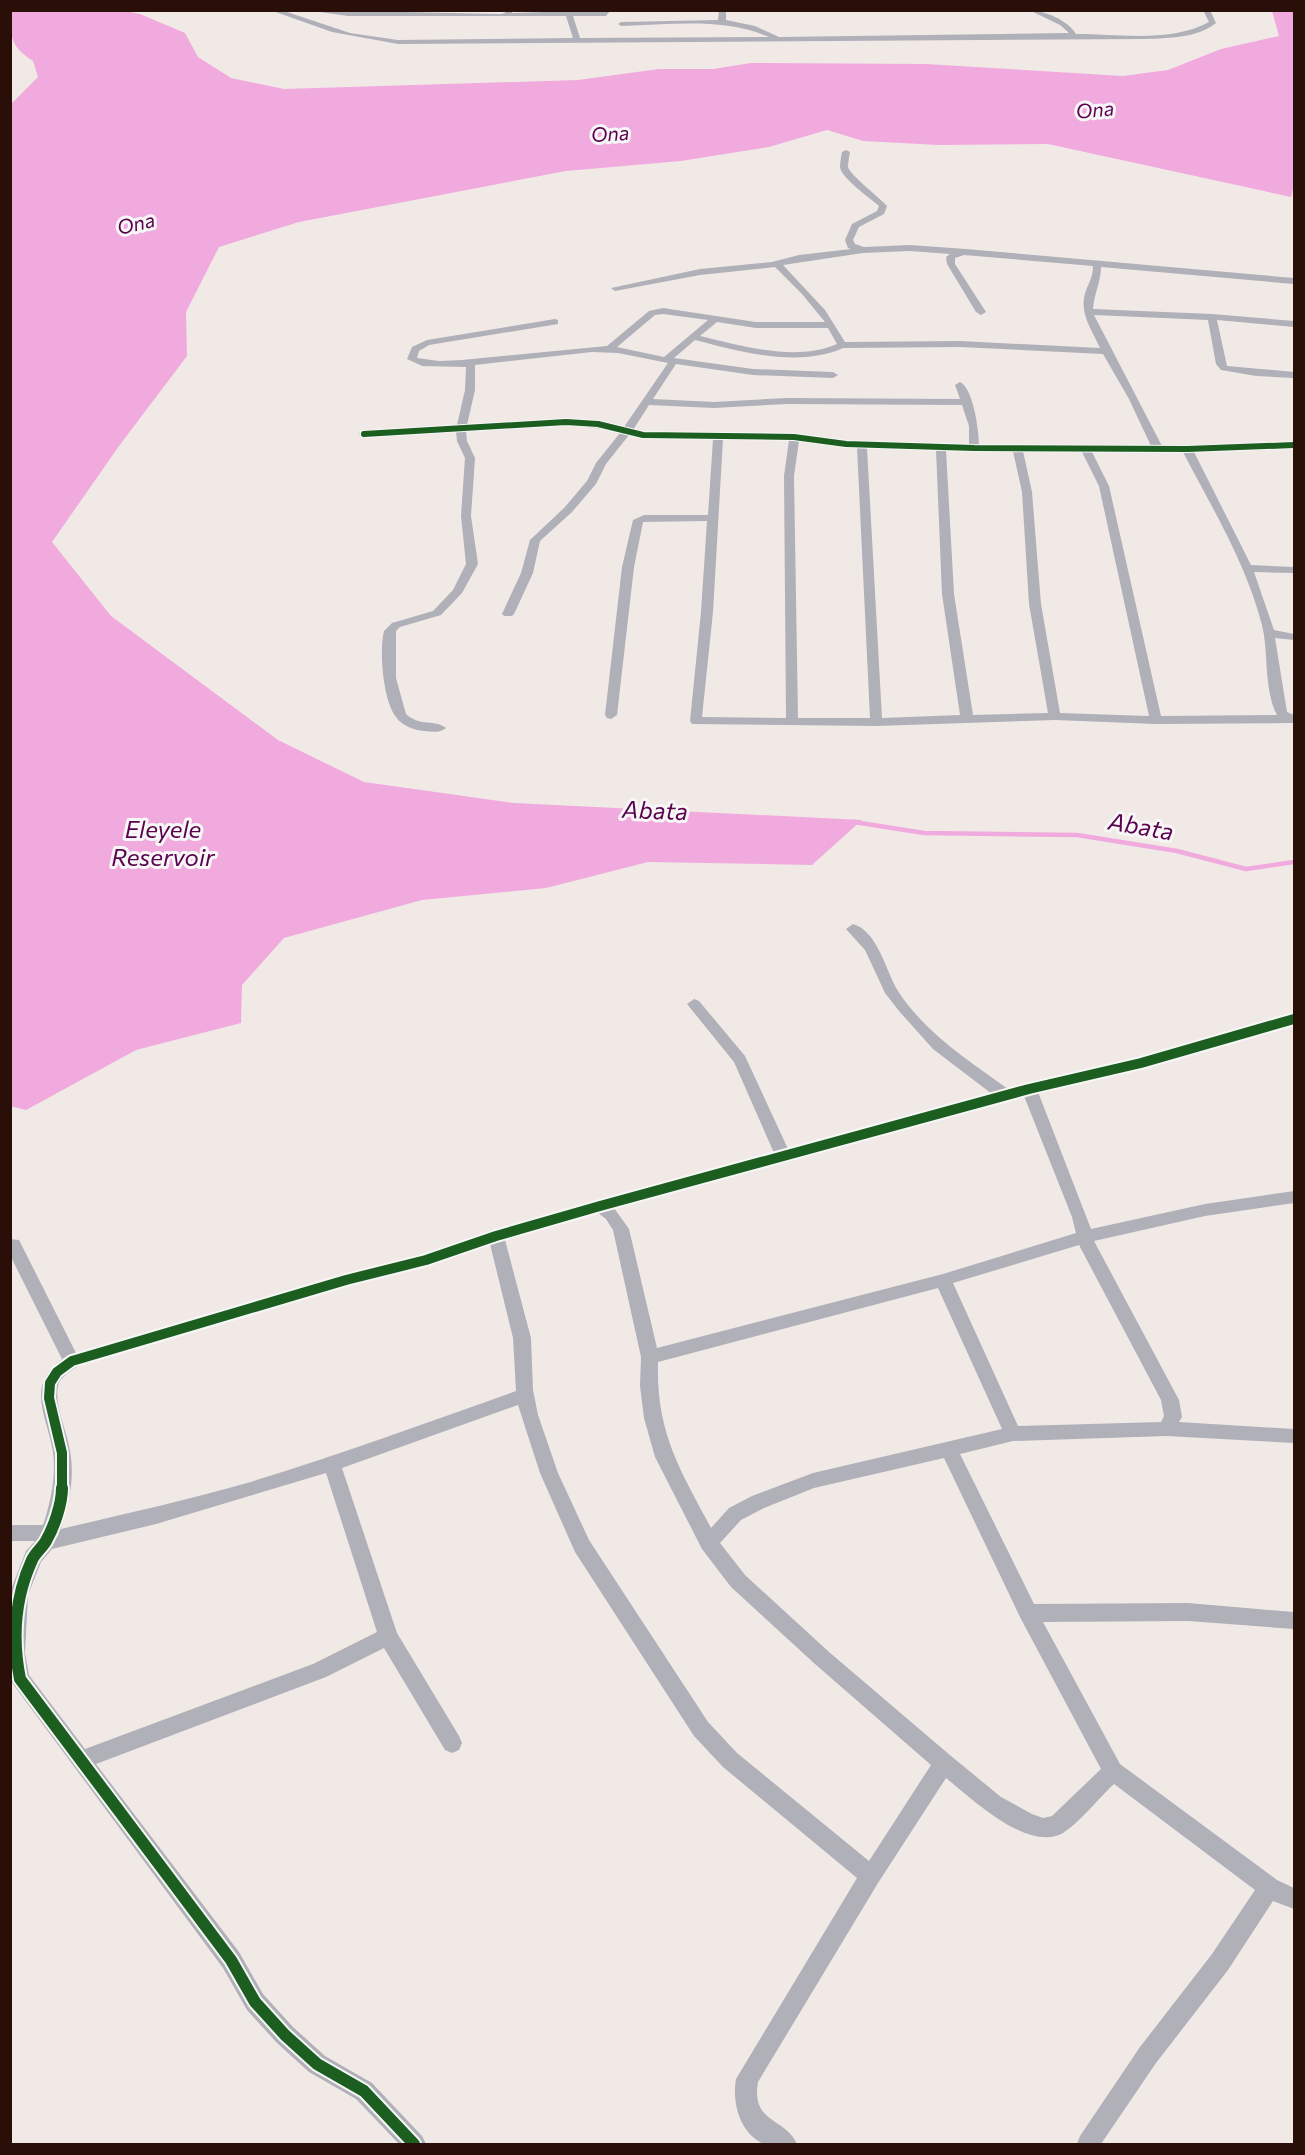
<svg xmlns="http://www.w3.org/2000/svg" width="1305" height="2155" font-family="Commissioner,sans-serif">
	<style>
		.water { fill: #f0aade }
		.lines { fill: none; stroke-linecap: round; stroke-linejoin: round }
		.stream { stroke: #f0aade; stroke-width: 4.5 }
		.minor { fill: #b0b0b9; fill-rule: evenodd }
		.cycleway-far2-casing { stroke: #f7f7f7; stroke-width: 8 }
		.cycleway-far1-casing { stroke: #f7f7f7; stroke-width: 14 }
		.cycleway-casing { stroke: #f7f7f7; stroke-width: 16 }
		.cycleway-far2 { stroke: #1b5e20; stroke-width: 6 }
		.cycleway-far1 { stroke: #1b5e20; stroke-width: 10 }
		.cycleway { stroke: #1b5e20; stroke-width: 12 }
		.labels { text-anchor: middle; stroke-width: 6; stroke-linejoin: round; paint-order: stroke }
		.far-water-label { font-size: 20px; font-style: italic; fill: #5b014f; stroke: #f7f7f7 }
		.water-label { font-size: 24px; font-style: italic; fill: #5b014f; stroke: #f7f7f7 }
	</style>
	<rect width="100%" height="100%" fill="#f1e9e6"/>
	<path class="water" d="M121 10 140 14 185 33 198 57 231 78 284 89 578 80 659 69H713L751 63 926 64 1123 76 1168 70 1221 49 1279 36 1272 11H1294V185L1291 197 1048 144 938 145 863 141 827 130 769 147 681 161 566 171 299 222 219 247 186 312 187 356 119 446 52 542 111 616 278 740 364 782 514 803 862 820 812 865 648 862 546 888 422 900 284 938 242 985 241 1023 136 1050 26 1110 10 1106V105L38 77 33 61C10 46 10 36 11 11Z"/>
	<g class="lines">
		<path class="stream" d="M854 822 924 833 1077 835 1177 851 1246 869 1294 862"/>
		<path class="minor" d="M270 10H281L350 33 398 40 573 38 566 16H348L306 10 501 14 505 13V10H512V13L611 10 606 16H573L580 38 769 37C723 17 670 25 621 26L618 24 621 22 718 20 719 10H726V20L755 26 779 37 1069 33 1060 25 1029 10C1044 10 1069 21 1076 34 1118 34 1171 43 1209 22L1203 10H1210L1216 23C1197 38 1169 38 1145 39L398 44 332 32Z
			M846 150 850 152C849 157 848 163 848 167 849 174 880 198 887 206L884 214 859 227 853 240 855 244 864 247 910 245 966 249 1294 278V284L1101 267C1101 282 1094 294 1093 309L1212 314 1294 321V327L1217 320 1227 366 1294 372V378L1256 376 1221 370 1216 364 1208 320 1094 315 1162 446 1294 442V448L1194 452 1251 565 1294 567V573L1254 572 1274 630 1294 634V640L1275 638 1287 712 1294 715V723L1156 724 1055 720 876 726 692 724 690 721 701 612 707 521 643 522 634 567 617 715 611 719 607 718 605 715 622 567 633 520 644 515H708L713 439 643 438 629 435 606 464 596 484 572 512 540 541 533 573 514 614 512 616H504L502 614 521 573 530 540 564 508 587 481 596 463 620 433C570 420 518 428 466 431L467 441 475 458 471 516 478 564 462 593 441 615 400 627 396 631V678L406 714C420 727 435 719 446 728 441 733 432 732 424 731 414 730 402 726 396 717 383 700 379 652 384 631L392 623 433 611 453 590 466 564 461 516 465 458 457 441 456 432 364 437 359 434 364 431 457 425 465 390 466 367 422 366 407 359 412 347 427 340 555 319 558 320V324L429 345 419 351 417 358 439 361 462 360 607 346 649 311 663 308 756 322H825L802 294 775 267 700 275 615 291 611 288 700 269 772 262 799 255 851 249 848 248 845 240 852 224 877 211 879 206C870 198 841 178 840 167 840 163 841 157 842 152ZM910 251 950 254 946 257 947 264 976 312 981 315 986 312 955 264V258L964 255 1093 266C1093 280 1086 286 1084 298 1081 316 1093 332 1100 348L960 341 845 342 825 310 783 265 863 253ZM663 314 708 320 664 357 617 347 655 315ZM717 322 756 328H828L837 344C796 362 742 346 700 336ZM695 340C741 352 798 368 843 348L960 347 1103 354 1129 399 1151 446 979 445C979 430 973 388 960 382L955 385 960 399 787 398 714 402 653 399 676 364 753 375 833 378 838 375 833 372 753 369 674 358ZM592 352 618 353 668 363 624 427C572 415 520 422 467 425L475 390V365ZM787 404 962 405 969 426V445L846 441 794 434 643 432 633 430 649 405 714 408ZM723 439 789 440 784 476 786 718 702 717 713 612ZM799 441 857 447 870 718H798L794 476ZM867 448 936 450 942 594 960 715 882 718ZM946 450 1013 451 1022 492 1029 604 1048 713 973 715 954 594ZM1023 451 1082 452 1099 486 1149 716 1060 713 1041 604 1032 492ZM1092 452H1183C1212 508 1246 563 1262 625 1269 653 1263 688 1277 715L1161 716 1109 486Z
			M853 924C878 931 886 972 898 991 925 1033 969 1061 1008 1089L1141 1058 1294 1014V1024L1141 1068 1038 1092 1091 1229 1205 1204 1294 1191V1203L1205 1216 1094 1241 1179 1400 1182 1417 1179 1422 1294 1429V1443L1166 1436 1013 1441 960 1454 1034 1604 1188 1603 1294 1612V1629L1188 1621 1043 1622 1120 1764 1277 1880 1294 1888V1909L1273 1901 1228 1970 1156 2063 1101 2144H1077L1080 2136 1140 2047 1212 1954 1255 1890 1114 1784C1100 1797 1078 1824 1063 1833 1028 1853 971 1798 946 1778L878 1883 758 2082C751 2124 785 2117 797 2144 788 2145 772 2147 764 2144 739 2133 732 2102 736 2079L857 1878 723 1767 694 1736 575 1552 540 1473 518 1405 342 1468 397 1633 459 1736 462 1743 459 1750 452 1753 445 1750 384 1648 326 1677 96 1764 239 1952 263 1994 293 2027 325 2056 372 2083 422 2136 426 2144H399L356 2099 309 2072 277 2043 247 2010 223 1968 10 1680V1592L26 1551 35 1541H10V1525H43C51 1501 56 1477 53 1452 47 1415 25 1386 62 1359L10 1255V1239L19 1240 76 1353 346 1274 425 1254 496 1230 600 1200 774 1153 734 1062 687 1004 694 999 699 1001 745 1056 788 1149 992 1094 933 1049 899 1011 885 993 865 950 846 929ZM1024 1096 1072 1217 1076 1233 943 1274 657 1348 629 1229 614 1208ZM598 1213 606 1219 613 1230 641 1357 640 1386 644 1418 655 1457 702 1549 731 1587 815 1664 931 1765 869 1861 737 1753 708 1722 589 1540 558 1473 538 1415 533 1390 531 1338 505 1240ZM490 1244 513 1338 516 1391C426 1423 338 1455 247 1483 185 1501 123 1514 61 1529 69 1504 75 1478 70 1451 67 1431 54 1406 58 1386 60 1377 70 1372 78 1366L346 1286 426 1266ZM1079 1245 1161 1400 1164 1416 1161 1422 1018 1426 953 1283ZM938 1288 1002 1429 813 1473 752 1496 729 1508 711 1528C679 1468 656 1432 658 1362ZM944 1458 1021 1619 1101 1769 1052 1816 1043 1818 1032 1814 1001 1797 951 1756 829 1652 745 1575 720 1543 741 1520 764 1508 814 1488ZM326 1473 377 1632 313 1664 85 1749 29 1675 25 1653 28 1595 41 1562 52 1549 156 1524Z"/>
		<g class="cycleway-far2-casing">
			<path id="cycleway-far2" d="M364 434 566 422 598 424 643 435 794 437 846 444 974 448 1187 449 1294 445"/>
		</g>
		<g class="cycleway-far1-casing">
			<path id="cycleway-far1" d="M62 1489V1453L49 1398 50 1383 57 1372 72 1361 346 1280 426 1260 496 1236 600 1206 1029 1089 1141 1063 1294 1019"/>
		</g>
		<g class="cycleway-casing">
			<path id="cycleway" d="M62 1488C62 1504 54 1527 46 1541 42 1548 35 1553 32 1560 15 1597 12 1639 20 1679L231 1960 255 2002 285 2035 317 2064 364 2091 414 2144"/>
		</g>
		<use href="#cycleway-far2" class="cycleway-far2"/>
		<use href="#cycleway-far1" class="cycleway-far1"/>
		<use href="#cycleway" class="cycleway"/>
	</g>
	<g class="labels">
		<g class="far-water-label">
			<text transform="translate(1095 110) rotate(-5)" y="7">Ona</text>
			<text transform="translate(610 134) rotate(-4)" y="7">Ona</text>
			<text transform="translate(136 224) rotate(-13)" y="7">Ona</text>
		</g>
		<g class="water-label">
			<text transform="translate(655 811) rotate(2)" y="8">Abata</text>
			<text transform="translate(1141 827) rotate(10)" y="8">Abata</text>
			<text x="163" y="838">Eleyele<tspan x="163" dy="28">Reservoir</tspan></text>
		</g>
	</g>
	<rect width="1305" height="2155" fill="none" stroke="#2a0f09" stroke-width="24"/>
</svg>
